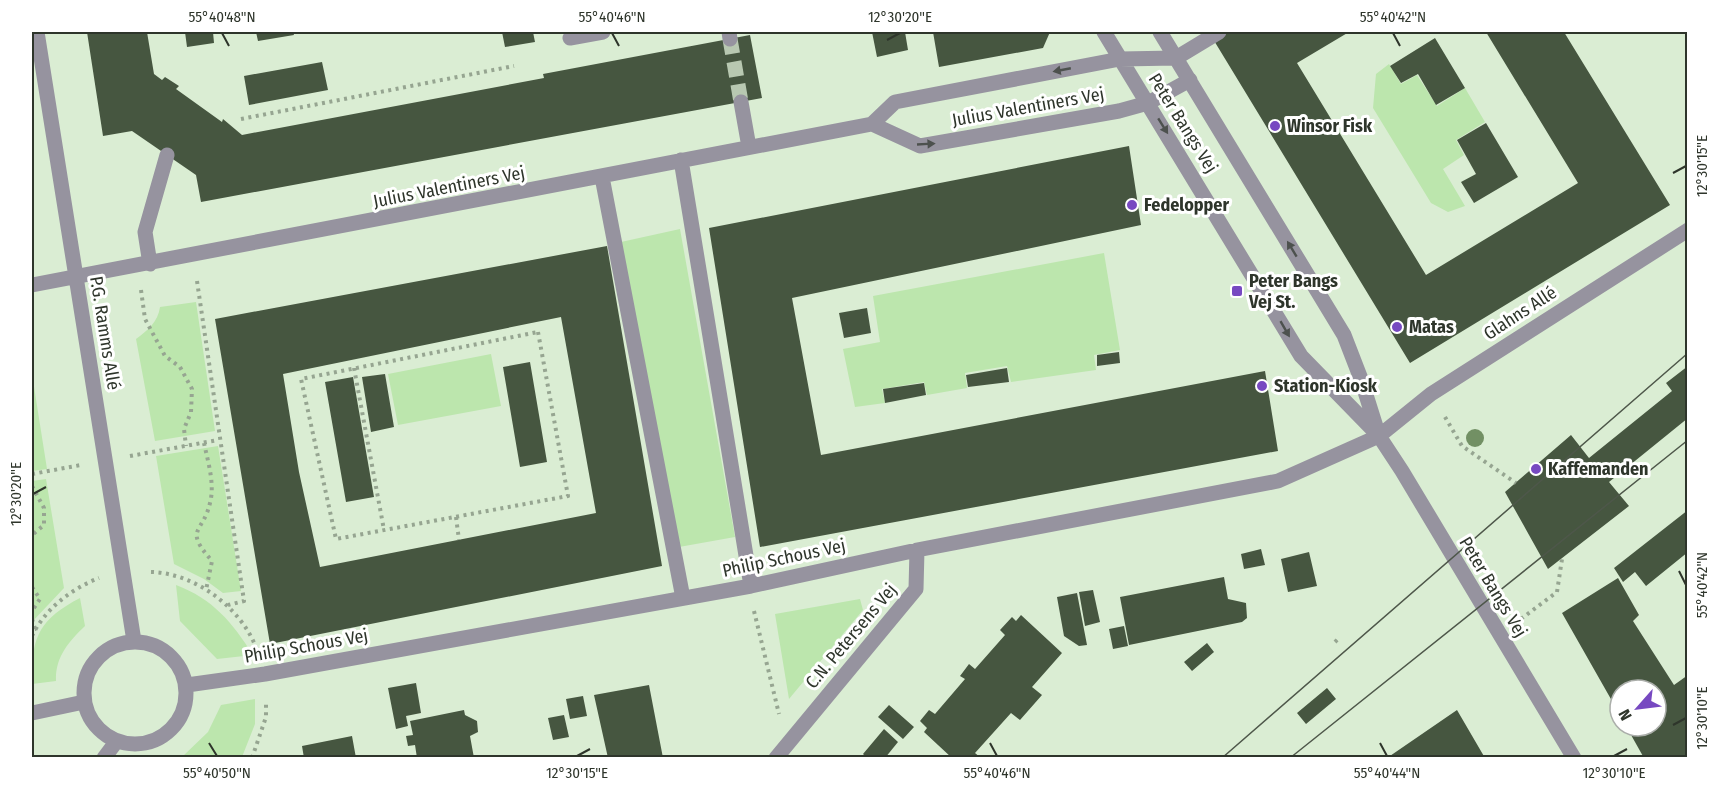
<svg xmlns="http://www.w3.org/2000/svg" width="1719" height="789" font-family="'Fira Sans Condensed',sans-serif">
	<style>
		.green { fill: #bce6ad }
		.building { fill: #465640; fill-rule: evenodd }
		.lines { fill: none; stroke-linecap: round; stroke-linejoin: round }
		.minor-tunnel { stroke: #b8c8b1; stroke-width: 15; stroke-dasharray: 15 8; stroke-linecap: butt }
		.path { stroke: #96a591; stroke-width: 4; stroke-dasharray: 3 4.5; stroke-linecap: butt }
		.minor { stroke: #96939f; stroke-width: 15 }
		.tram { stroke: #4e574a; stroke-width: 1.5 }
		.tree { fill: #729064 }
		.oneway { fill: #4d514e }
		.ticks { fill: none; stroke: #2e352b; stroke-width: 2 }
		.poi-dot { fill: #7749c1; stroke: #fff; stroke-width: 2 }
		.labels { text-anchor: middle; stroke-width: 6; stroke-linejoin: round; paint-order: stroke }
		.street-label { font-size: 18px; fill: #2e352b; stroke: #fff }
		.poi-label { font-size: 18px; font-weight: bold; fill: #2e352b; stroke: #fff; text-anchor: start }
		.neatline { fill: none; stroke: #2e352b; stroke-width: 2 }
		.ticks-label { font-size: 15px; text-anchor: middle; fill: #2e352b }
	</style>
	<rect width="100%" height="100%" fill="#daedd3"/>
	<path class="green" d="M1389 64 1401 84 1417 75 1437 106 1465 88 1485 122 1456 140 1464 155 1443 169 1465 206 1448 212 1431 203 1373 108 1376 74Z
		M680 229 735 537 679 547 621 242Z
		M1104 253 1120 350 1094 355 1096 370 1011 382 1007 366 965 373 967 388 927 395 924 382 882 389 885 403 855 407 843 349 880 342 873 296Z
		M196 302 215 431 155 441 136 339C148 330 158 322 160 307Z
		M491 354 501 406 398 425 388 374Z
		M32 374 47 469 32 471Z
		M218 446 241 591 223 593 204 579 174 564 156 456Z
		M46 479 64 588 32 622V481Z
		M176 585C213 599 232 622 253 655L217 659 180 621Z
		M80 598 85 626C68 642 55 658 56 681L32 684C31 638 38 620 80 598Z
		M860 599 863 610 789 699 775 614Z
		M255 699V724L242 757H182L208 732 221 705Z"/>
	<path class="building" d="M87 32H147L154 74 162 80 165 77 179 86 176 89 222 122 223 119 242 135 544 78 543 74 750 35 762 98 201 202 196 175 132 131 103 136Z
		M185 32H213L214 43 187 47Z
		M256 32H293L294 35 258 41Z
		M502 32H533L535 42 505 47Z
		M872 32H905L908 50 877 57Z
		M933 32H1050L1043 48 939 67Z
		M1226 32H1349L1297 63 1426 275 1578 183 1486 32H1564L1670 205 1410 363 1213 39Z
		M1435 38 1465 88 1436 105 1418 74 1401 83 1390 66Z
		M322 62 328 90 249 105 244 76Z
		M1486 123 1518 177 1474 203 1461 182 1476 174 1457 140Z
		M1129 146 1141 225 792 298 821 455 1265 371 1278 451 760 547 709 228Z
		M607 246 662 566 270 644 215 319ZM561 317 596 513 320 567 299 472 283 374Z
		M867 308 871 333 844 338 839 313Z
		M1119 352 1120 363 1097 366V355Z
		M530 362 547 462 520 467 503 367Z
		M1688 366V418L1609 482 1629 506 1548 569 1505 492 1571 435 1589 458 1672 391 1666 383Z
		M1007 368 1009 382 968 387 966 375Z
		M385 374 394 427 371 432 362 377Z
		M353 377 374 497 346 502 325 382Z
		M924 383 926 395 885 403 883 389Z
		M1688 510V552L1646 586 1635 572 1623 582 1614 568Z
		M1261 549 1265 565 1244 569 1241 554Z
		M1309 552 1317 586 1288 592 1281 559Z
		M1224 577 1228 599 1246 603 1247 618 1242 622 1129 645 1120 597Z
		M1618 578 1639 615 1633 621 1674 685 1688 675V758H1644L1626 726H1656V690H1620V715L1562 613Z
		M1093 590 1100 622 1085 626 1079 592Z
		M1077 593 1087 645 1079 646 1064 636 1057 597Z
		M1021 615 1062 653 1032 687 1042 695 1020 720 1011 713 975 753 981 758H952L924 732 927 728 920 721 929 710 935 714 965 679 960 676 969 664 975 669 1005 635 1000 630 1012 617 1016 621Z
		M1124 626 1128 646 1113 649 1109 629Z
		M1207 643 1214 652 1192 671 1184 662Z
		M416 683 421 713 406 716 408 726 396 729 388 688Z
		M649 685 663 758H608L594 695Z
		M1327 688 1336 699 1306 724 1297 713Z
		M583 696 587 716 570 719 566 699Z
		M889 705 914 727 903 739 878 717Z
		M464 710 465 715 477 721 478 732 470 736 474 758H417L415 745 408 746 406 736 413 735 410 721Z
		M1457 710 1485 758H1387Z
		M564 715 569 737 553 740 548 718Z
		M884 729 898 742 885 758H867L863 754Z
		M352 736 356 758H304L302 746Z"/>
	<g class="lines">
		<path class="minor-tunnel" d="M730 39 741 102"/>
		<path class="path" d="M241 119 514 66
			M197 281 244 601 228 605
			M141 290 145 319 165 356 180 367 192 389 191 412 184 429 186 446
			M538 332 568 496 336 539 301 379Z
			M354 368 384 530
			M1445 417 1462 446 1516 483
			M204 443C208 462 215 484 210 503 203 534 183 528 212 561L206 590
			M130 456 218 440
			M32 474 81 465
			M32 486 44 508V525L32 535
			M456 517 459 540
			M151 572C195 573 242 608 257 650
			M32 587 40 599 32 611
			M754 611 779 714
			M32 619 35 629H32
			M1521 619 1557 592 1562 559
			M32 636C45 609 71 589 99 578
			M1335 642 1338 639
			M32 756V758
			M252 758 266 717V701"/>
		<path class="minor" d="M37 32 134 641
			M729 32 730 39
			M1104 32 1301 356 1379 436 1402 471 1574 758
			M1160 32 1344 335 1361 379 1378 433
			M570 38 603 32
			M741 102 749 147
			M872 124 920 146 1119 111 1148 103 1190 80
			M681 160 751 586
			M602 177 683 598
			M150 264 145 232 167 155
			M32 285 872 124 895 102 1120 59 1176 58 1219 32
			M84 693a51 51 0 1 1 102 0a51 51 0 1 1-102 0Z
			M187 685 265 674 751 586 917 550 1278 481 1379 436 1431 394 1688 230
			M32 713 84 702
			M104 758 116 742
			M776 758 916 589 917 550"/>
		<path class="tram" d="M1222 758 1688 353
			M1290 758 1688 440"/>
	</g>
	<circle class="tree" cx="1475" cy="438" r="9"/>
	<defs><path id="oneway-solid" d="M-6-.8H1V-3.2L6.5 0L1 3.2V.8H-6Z" transform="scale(1.5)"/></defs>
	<g class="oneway">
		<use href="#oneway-solid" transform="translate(1062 70) rotate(169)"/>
		<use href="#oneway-solid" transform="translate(1163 126) rotate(58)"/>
		<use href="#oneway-solid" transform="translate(926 144) rotate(-3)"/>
		<use href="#oneway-solid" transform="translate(1292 249) rotate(-121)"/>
		<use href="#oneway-solid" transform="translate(1285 329) rotate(60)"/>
	</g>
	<path class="ticks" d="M222 33 229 46M612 33 619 46M1393 33 1400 46M887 40 900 33M1673 173 1686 166M33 494 46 487M1679 571 1686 585M1673 725 1686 718M209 743 217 756M990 743 997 756M1380 743 1387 756M577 756 590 749M1614 756 1627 749"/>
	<g class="poi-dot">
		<circle cx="1275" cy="126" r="6"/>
		<circle cx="1132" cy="205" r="6"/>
		<rect x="1231" y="285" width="12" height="12" rx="3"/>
		<circle cx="1397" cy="327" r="6"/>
		<circle cx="1262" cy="386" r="6"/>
		<circle cx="1536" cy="469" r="6"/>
	</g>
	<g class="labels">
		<g class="street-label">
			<text transform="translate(1028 107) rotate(-10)" y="6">Julius Valentiners Vej</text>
			<text transform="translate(1183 123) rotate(58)" y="6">Peter Bangs Vej</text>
			<text transform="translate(449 187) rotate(-11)" y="6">Julius Valentiners Vej</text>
			<text transform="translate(1520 313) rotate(-33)" y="6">Glahns Allé</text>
			<text transform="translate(105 333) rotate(81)" y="6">P.G. Ramms Allé</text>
			<text transform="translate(784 558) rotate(-12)" y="6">Philip Schous Vej</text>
			<text transform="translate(1493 587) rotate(59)" y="6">Peter Bangs Vej</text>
			<text transform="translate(851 636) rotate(-50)" y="6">C.N. Petersens Vej</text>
			<text transform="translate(306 646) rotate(-10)" y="6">Philip Schous Vej</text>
		</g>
		<g class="poi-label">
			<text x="1287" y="132">Winsor Fisk</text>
			<text x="1144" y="211">Fedelopper</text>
			<text x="1249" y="287">Peter Bangs<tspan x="1249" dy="21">Vej St.</tspan></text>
			<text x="1409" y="333">Matas</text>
			<text x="1274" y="392">Station-Kiosk</text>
			<text x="1548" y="475">Kaffemanden</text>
		</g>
	</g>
	<rect width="1719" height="789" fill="none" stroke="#ffffff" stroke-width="66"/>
	<g transform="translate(1638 708) rotate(242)"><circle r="28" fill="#ffffff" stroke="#abaeaa" stroke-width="1.5"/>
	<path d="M0-4.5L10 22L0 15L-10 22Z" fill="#7749c1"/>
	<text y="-9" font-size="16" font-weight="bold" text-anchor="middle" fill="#2e352b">N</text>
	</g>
	<rect x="33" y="33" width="1653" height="723" class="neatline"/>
	<g class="ticks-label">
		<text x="222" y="22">55°40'48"N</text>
		<text x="612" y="22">55°40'46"N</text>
		<text x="900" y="22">12°30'20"E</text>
		<text x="1393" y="22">55°40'42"N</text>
		<text transform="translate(1702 166) rotate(-90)" y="5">12°30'15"E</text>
		<text transform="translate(16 494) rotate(-90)" y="5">12°30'20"E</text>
		<text transform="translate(1702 585) rotate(-90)" y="5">55°40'42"N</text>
		<text transform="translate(1702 718) rotate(-90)" y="5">12°30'10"E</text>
		<text x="217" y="778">55°40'50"N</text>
		<text x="577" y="778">12°30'15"E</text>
		<text x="997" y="778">55°40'46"N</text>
		<text x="1387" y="778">55°40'44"N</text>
		<text x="1614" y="778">12°30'10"E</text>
	</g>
</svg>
